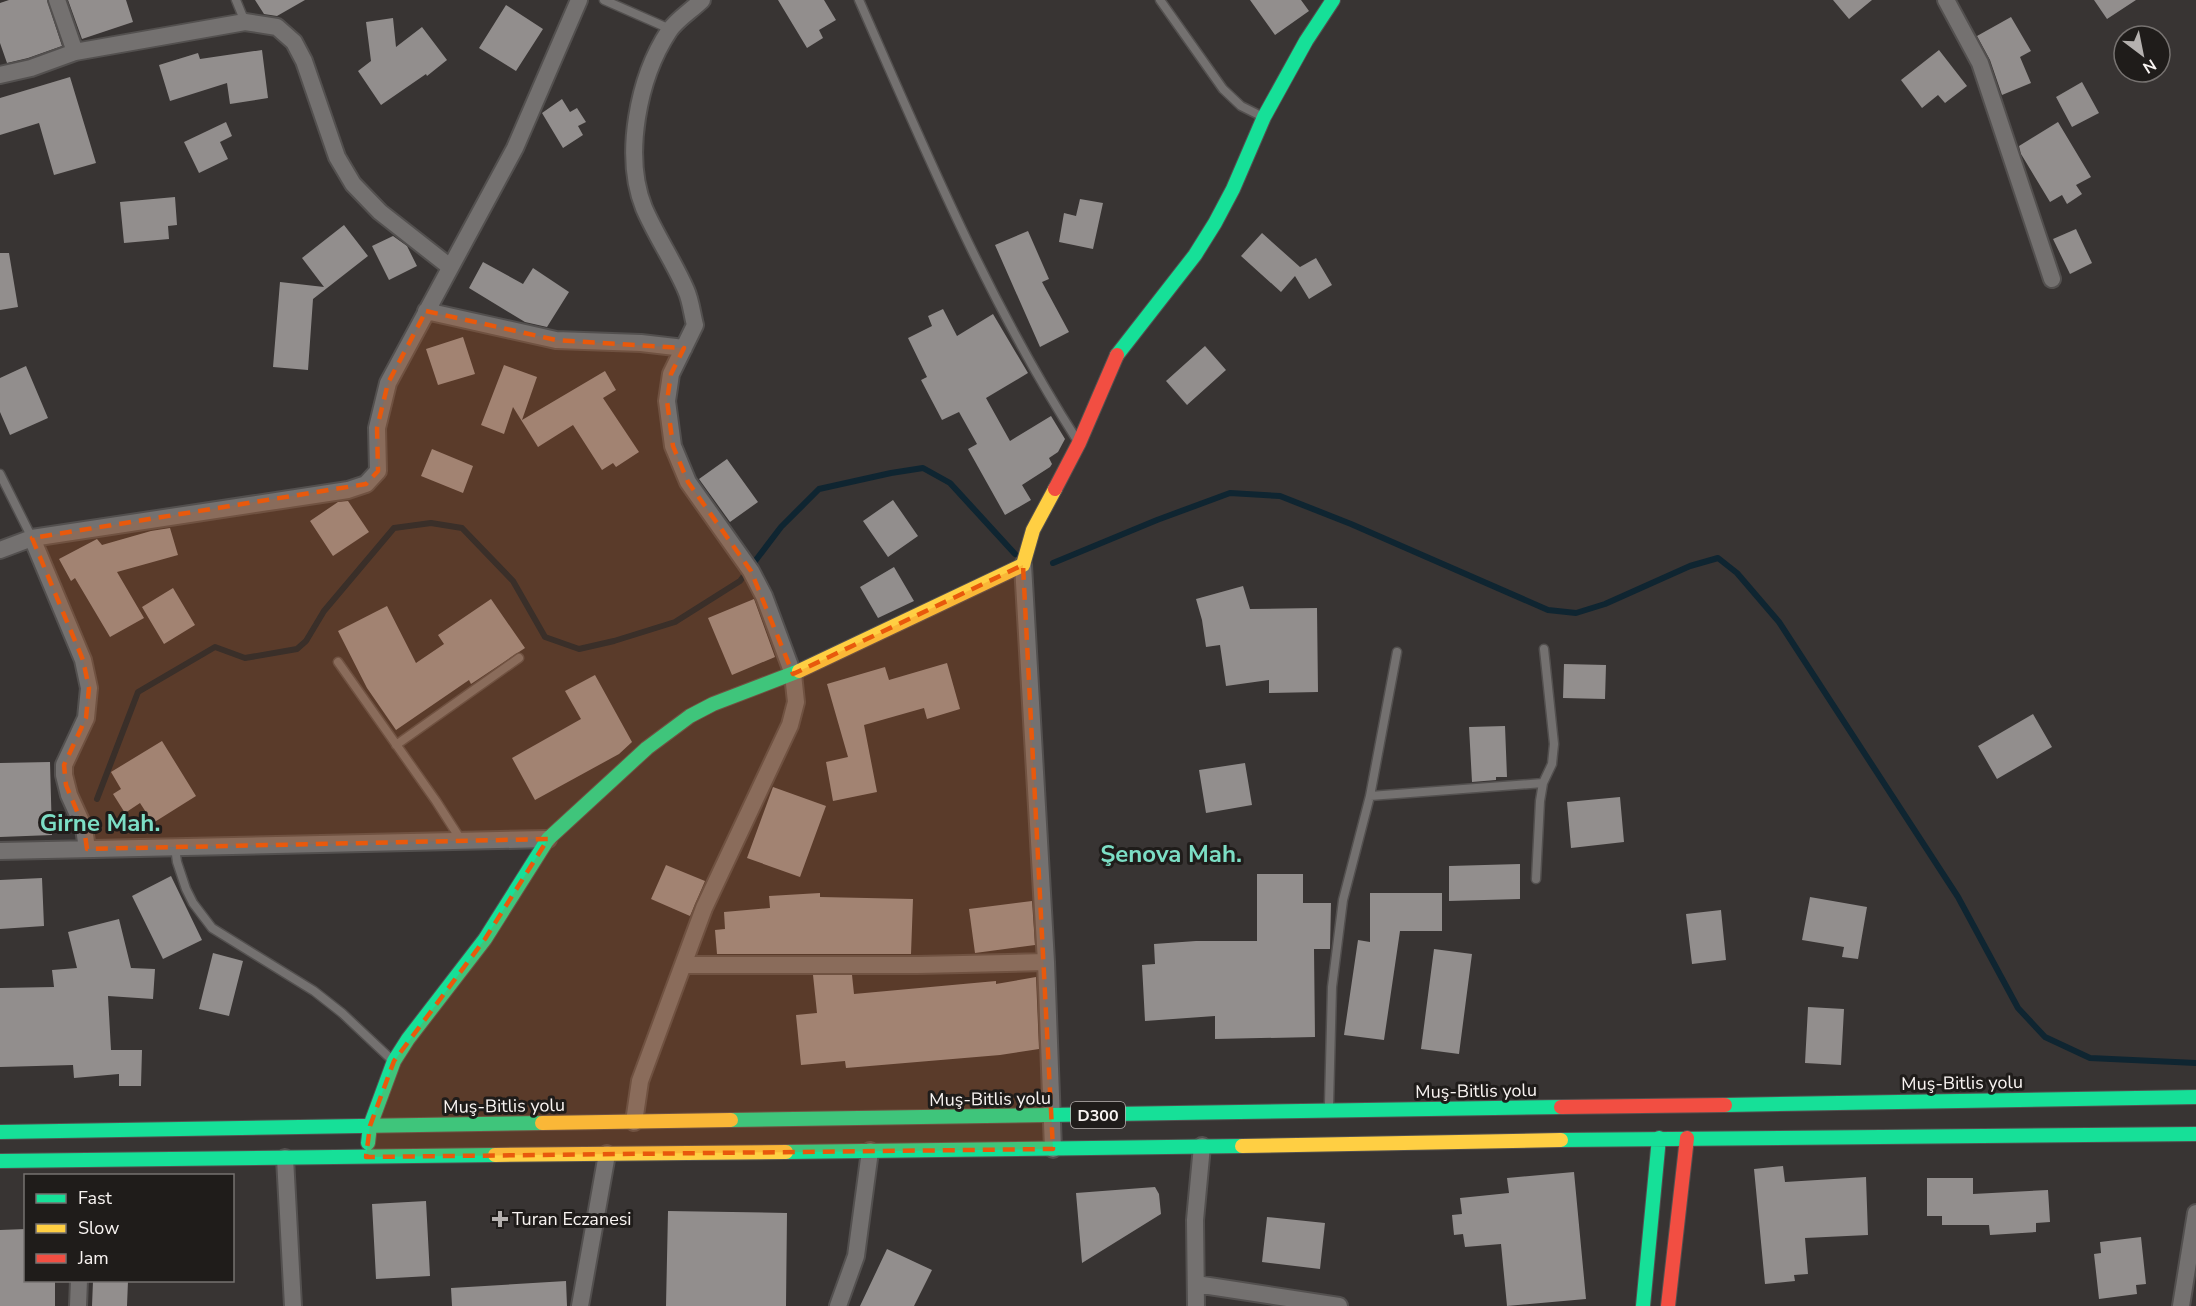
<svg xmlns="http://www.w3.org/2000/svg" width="2196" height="1306" font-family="'Nunito Sans',sans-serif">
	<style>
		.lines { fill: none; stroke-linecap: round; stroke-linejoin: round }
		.stream { stroke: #0f2531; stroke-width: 6 }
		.building { fill: #928e8d }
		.lane-casing { stroke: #53504f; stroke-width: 11 }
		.street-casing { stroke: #53504f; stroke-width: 20 }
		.fast-casing { stroke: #53504f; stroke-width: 16 }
		.slow-casing { stroke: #53504f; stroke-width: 16 }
		.jam-casing { stroke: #53504f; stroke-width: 16 }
		.lane { stroke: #747170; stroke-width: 8 }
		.street { stroke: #747170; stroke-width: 16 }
		.fast { stroke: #16e098; stroke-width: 14 }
		.slow { stroke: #ffcf43; stroke-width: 14 }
		.jam { stroke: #f24e42; stroke-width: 14 }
		.marked { fill: #e8590c; fill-opacity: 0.2; stroke: #e8590c; stroke-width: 4.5; stroke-dasharray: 12 8; stroke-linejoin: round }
		.poi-dot { fill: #b5b1af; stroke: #1f1c1a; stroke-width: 2 }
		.labels { text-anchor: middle; stroke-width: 6; stroke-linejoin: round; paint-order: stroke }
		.shield { fill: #1f1c1a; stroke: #b8b3b1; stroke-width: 1.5 }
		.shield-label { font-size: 16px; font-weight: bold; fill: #f9f4f2 }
		.street-label { font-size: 18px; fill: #f9f4f2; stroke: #1f1c1a }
		.poi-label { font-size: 18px; fill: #f9f4f2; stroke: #1f1c1a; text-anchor: start }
		.district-label { font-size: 24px; font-weight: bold; fill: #7cdec5; stroke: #1f1c1a }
	</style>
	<rect width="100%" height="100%" fill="#383433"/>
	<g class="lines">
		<path class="stream" d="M1053 563 1157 520 1230 493 1280 496 1351 524 1548 610 1576 613 1605 604 1690 566 1718 558 1737 573 1779 622 1958 897 2018 1008 2045 1037 2090 1058 2196 1063
			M97 799 138 692 215 647 245 658 297 649 306 641 324 611 394 528 431 523 462 528 513 581 545 637 579 649 614 641 675 622 740 581 781 527 819 489 891 473 923 468 950 483 1015 554"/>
	</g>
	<path class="building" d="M9 0H47L62 46 28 58 7 63 0 43V3Z
		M68 0H126L133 22 82 39Z
		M255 0H305L277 16 264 14Z
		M778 0H824L836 20 819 30 823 38 807 48Z
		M1250 0H1301L1309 11 1275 35Z
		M1833 0H1872L1849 19Z
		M2094 0H2136L2107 19Z
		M506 5 543 29 516 71 479 48Z
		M2011 17 2031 51 2020 57 2031 83 2002 95 1990 60 1977 36Z
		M393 18 396 47 422 27 447 60 427 76 426 74 381 105 358 71 371 61 366 22Z
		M262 50 268 98 230 104 227 83 170 101 159 65 198 53 200 59Z
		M1939 50 1967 86 1945 103 1938 95 1922 108 1901 80Z
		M70 77 96 163 54 175 39 123 0 135V98Z
		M2082 82 2099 113 2072 127 2056 97Z
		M562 99 570 112 577 108 586 122 578 126 583 135 563 148 542 113Z
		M226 122 232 136 220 142 228 159 199 173 184 142Z
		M2058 122 2091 177 2076 185 2082 194 2067 204 2062 195 2050 202 2021 154 2019 146Z
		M175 197 177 225 168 226 169 239 124 243 120 202Z
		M1080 199 1103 203 1093 249 1059 242 1064 213 1076 216Z
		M344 225 368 256 313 299 308 370 273 367 280 282 324 287 302 258Z
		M2076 229 2092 263 2070 274 2053 239Z
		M1028 231 1049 279 1042 282 1069 332 1040 347 995 245Z
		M1262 233 1300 267 1316 258 1332 285 1309 299 1295 276 1281 292 1241 256Z
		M393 236 407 246 417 266 389 280 372 246Z
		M0 253H9L18 307 0 310Z
		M483 262 523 284 533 268 569 292 547 327 525 322 469 288Z
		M943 309 957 336 993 314 1028 373 986 398 1010 441 1051 416 1065 439 1058 452 1049 458 1052 464 1050 467 1022 485 1031 500 1005 515 968 449 977 444 959 412 942 420 921 380 927 377 908 338 932 326 928 316Z
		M463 337 475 374 438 385 426 349Z
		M1205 346 1226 370 1187 405 1166 381Z
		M504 365 537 377 522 420 605 371 616 390 603 398 639 452 616 467 613 463 602 470 573 425 538 447 513 407 504 434 481 425Z
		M26 366 48 418 10 435 0 412V378Z
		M432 449 473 466 463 493 421 476Z
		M727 459 758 502 730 522 699 479Z
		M893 500 918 536 888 557 863 521Z
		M348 501 369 532 333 556 310 521 338 502Z
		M170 528 178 555 117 572 144 618 110 637 75 578 71 581 59 559 97 539 102 545 151 531Z
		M894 567 914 601 878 618 860 587Z
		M1243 586 1250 609 1317 608 1318 692 1269 693V680L1226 686 1220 645 1206 647 1202 620 1196 599Z
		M173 588 195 625 164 644 142 607Z
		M491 599 525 648 471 684 469 680 396 730 367 688 338 631 387 606 416 663 444 644 438 635Z
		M754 599 775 657 732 675 708 618Z
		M947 663 960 709 927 719 924 708 864 725 877 792 833 801 826 762 848 757 827 684 885 667 889 680Z
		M1564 664 1606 665 1605 699 1563 698Z
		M595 675 632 742 619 754 535 800 512 758 581 719 565 691Z
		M2033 714 2052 747 1997 779 1978 746Z
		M1505 726 1507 777H1496V780L1472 782 1469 727Z
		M162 741 196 796 153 823 140 803 125 813 113 794 121 789 111 772Z
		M50 762 52 835 0 837V763Z
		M1245 763 1252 805 1206 813 1199 770Z
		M773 787 826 806 800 877 747 858Z
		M1620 797 1624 842 1571 848 1567 802Z
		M1520 864V899L1449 901V866Z
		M666 865 705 881 690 916 651 899Z
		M1257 874H1303V903H1331L1330 949H1314L1315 1037 1215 1039V1016L1145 1021 1142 965 1155 964 1154 944 1196 941H1257Z
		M171 876 202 940 163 959 132 896Z
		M42 878 44 926 0 929V880Z
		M820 893V897L913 899 911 954H717L715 930 725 929 724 912 770 908 769 896Z
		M1370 893H1442V931H1400L1384 1040 1344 1035 1358 940 1370 942Z
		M1810 897 1867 907 1858 959 1842 957 1844 947 1802 940Z
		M1032 901 1035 945 975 953 969 909Z
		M1721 910 1726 960 1692 964 1686 914Z
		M119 919 131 968 155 969 153 999 108 996 111 1050H142L141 1086H119V1074L74 1078 73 1065 0 1067V988L54 987 52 970 77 968 68 932Z
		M1434 949 1472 954 1459 1054 1421 1049Z
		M213 953 243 961 229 1016 199 1009Z
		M813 975H852L854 994 996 981V984L1036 977 1039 1049 1000 1055 846 1068 845 1061 801 1065 796 1015 817 1013Z
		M1808 1007 1844 1009 1841 1065 1805 1063Z
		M1783 1166 1785 1182 1866 1177 1868 1235 1805 1238 1808 1274 1794 1275 1795 1281 1765 1284 1754 1169Z
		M1574 1172 1586 1299 1507 1306 1501 1244 1465 1247 1463 1234 1454 1235 1452 1215 1462 1214 1460 1198 1509 1193 1507 1178Z
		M1927 1178H1973V1194L2048 1190 2050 1222 2036 1223V1232L1990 1235 1989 1225H1942V1216H1927Z
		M1155 1187 1159 1194 1161 1214 1082 1263 1076 1193Z
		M426 1201 430 1276 376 1279 372 1204Z
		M668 1211 787 1213 786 1306H666Z
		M1267 1217 1325 1223 1320 1269 1262 1262Z
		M26 1229V1281H55V1306H0V1230Z
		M2141 1237 2146 1284 2136 1285 2137 1294 2099 1299 2094 1254 2101 1253 2100 1242Z
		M887 1249 932 1270 914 1306H860Z
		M93 1281H128L127 1306H92Z
		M566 1281 567 1306H452L451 1288Z"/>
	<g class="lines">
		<g class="lane-casing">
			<path id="lane" d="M236 0 245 22
				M604 0 670 29
				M859 0C925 150 988 301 1077 440
				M1160 0 1223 89 1241 106 1261 116
				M0 474 32 538
				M338 662 436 801 461 840
				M396 745 519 658
				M1370 796 1543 783
				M175 847 177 862 186 889 193 903 212 928 314 991 342 1013 392 1060
				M1536 879 1540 801 1543 783 1552 764 1554 744 1544 649
				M1329 1104 1332 987 1343 900 1370 796 1397 652"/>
		</g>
		<g class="street-casing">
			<path id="street" d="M57 0 75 52
				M1946 0 1980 63 2052 279
				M0 75 31 68 75 52 245 22 277 27 294 42 304 61 337 157 353 184 380 212 450 267
				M426 311 556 340 641 343 684 348
				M32 538 83 660 89 688 86 718 64 765V775L69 795 84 828 87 849
				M0 550 32 538 348 490 366 484 378 471 377 428 388 383 515 148 579 0
				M1023 565 1046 962 1053 1149
				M0 851 548 839
				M683 965H918L1046 962
				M634 1122 640 1081 704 908 790 725 796 702 793 674 764 596 751 571 688 482 673 446 667 401 671 374 695 325C692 314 691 301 686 290 674 262 656 236 644 208 623 156 638 78 669 31 676 20 692 10 702 0
				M285 1158 293 1306
				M1196 1284 1339 1306
				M78 1306 79 1280
				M580 1306 607 1154
				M838 1306 856 1256 870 1151
				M1196 1306 1195 1220 1202 1146
				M2181 1306 2196 1213"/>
		</g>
		<g class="fast-casing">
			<path id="fast" d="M1117 355 1195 255 1215 223 1233 189 1264 117 1306 41 1333 0
				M1725 1105 2196 1097
				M731 1120 1561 1107
				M0 1132 542 1123
				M1561 1140 2196 1134
				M368 1143 370 1126 394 1061 408 1039 485 939 548 839 647 748 690 716 713 704 799 671
				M786 1152 1242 1146
				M0 1161 495 1155
				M1643 1306 1659 1138"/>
		</g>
		<g class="slow-casing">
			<path id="slow" d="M799 671 1023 565 1033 530 1055 489
				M542 1123 731 1120
				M1242 1146 1561 1140
				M495 1155 786 1152"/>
		</g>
		<g class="jam-casing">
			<path id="jam" d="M1055 489 1079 443 1117 355
				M1561 1107 1725 1105
				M1668 1306 1687 1138"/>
		</g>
		<use href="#lane" class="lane"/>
		<use href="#street" class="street"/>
		<use href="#fast" class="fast"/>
		<use href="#slow" class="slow"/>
		<use href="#jam" class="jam"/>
	</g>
	<path class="marked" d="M426 311 556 340 684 348 671 374 667 401 673 446 688 482 751 571 793 674 1023 565 1053 1149 366 1157 370 1126 394 1061 485 939 548 839 87 849 84 828 66 785 64 765 86 718 89 688 83 660 32 538 366 484 378 471 377 428 388 383Z"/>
	<path class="poi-dot" d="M497 1210h6v6h6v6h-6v6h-6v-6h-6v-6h6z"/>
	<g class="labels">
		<rect class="shield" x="1071" y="1102" width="54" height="26" rx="4.5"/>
		<g class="shield-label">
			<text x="1098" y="1121">D300</text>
		</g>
		<g class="street-label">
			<text transform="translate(1962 1083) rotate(-1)" y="6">Muş-Bitlis yolu</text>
			<text transform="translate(1476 1091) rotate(-1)" y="6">Muş-Bitlis yolu</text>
			<text transform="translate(990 1099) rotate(-1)" y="6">Muş-Bitlis yolu</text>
			<text transform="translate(504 1106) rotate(-1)" y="6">Muş-Bitlis yolu</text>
		</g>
		<g class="poi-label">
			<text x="512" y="1225">Turan Eczanesi</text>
		</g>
		<g class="district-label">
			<text x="100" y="831">Girne Mah.</text>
			<text x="1171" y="862">Şenova Mah.</text>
		</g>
	</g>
	<rect x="24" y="1174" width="210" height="108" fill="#1f1c1a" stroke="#767270" stroke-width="1.5"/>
	<rect x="36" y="1194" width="30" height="9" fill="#16e098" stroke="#767270" stroke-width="1.5"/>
	<text x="78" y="1204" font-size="18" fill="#f9f4f2">Fast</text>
	<rect x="36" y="1224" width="30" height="9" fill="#ffcf43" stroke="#767270" stroke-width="1.5"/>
	<text x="78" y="1234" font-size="18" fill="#f9f4f2">Slow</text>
	<rect x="36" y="1254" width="30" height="9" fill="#f24e42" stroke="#767270" stroke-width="1.5"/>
	<text x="78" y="1264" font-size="18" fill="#f9f4f2">Jam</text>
	<g transform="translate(2142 54) rotate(148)"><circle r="28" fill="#1f1c1a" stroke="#767270" stroke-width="1.5"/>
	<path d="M0-4.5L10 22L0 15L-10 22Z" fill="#b5b1af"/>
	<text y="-9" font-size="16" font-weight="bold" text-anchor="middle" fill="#f9f4f2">N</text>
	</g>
</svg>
